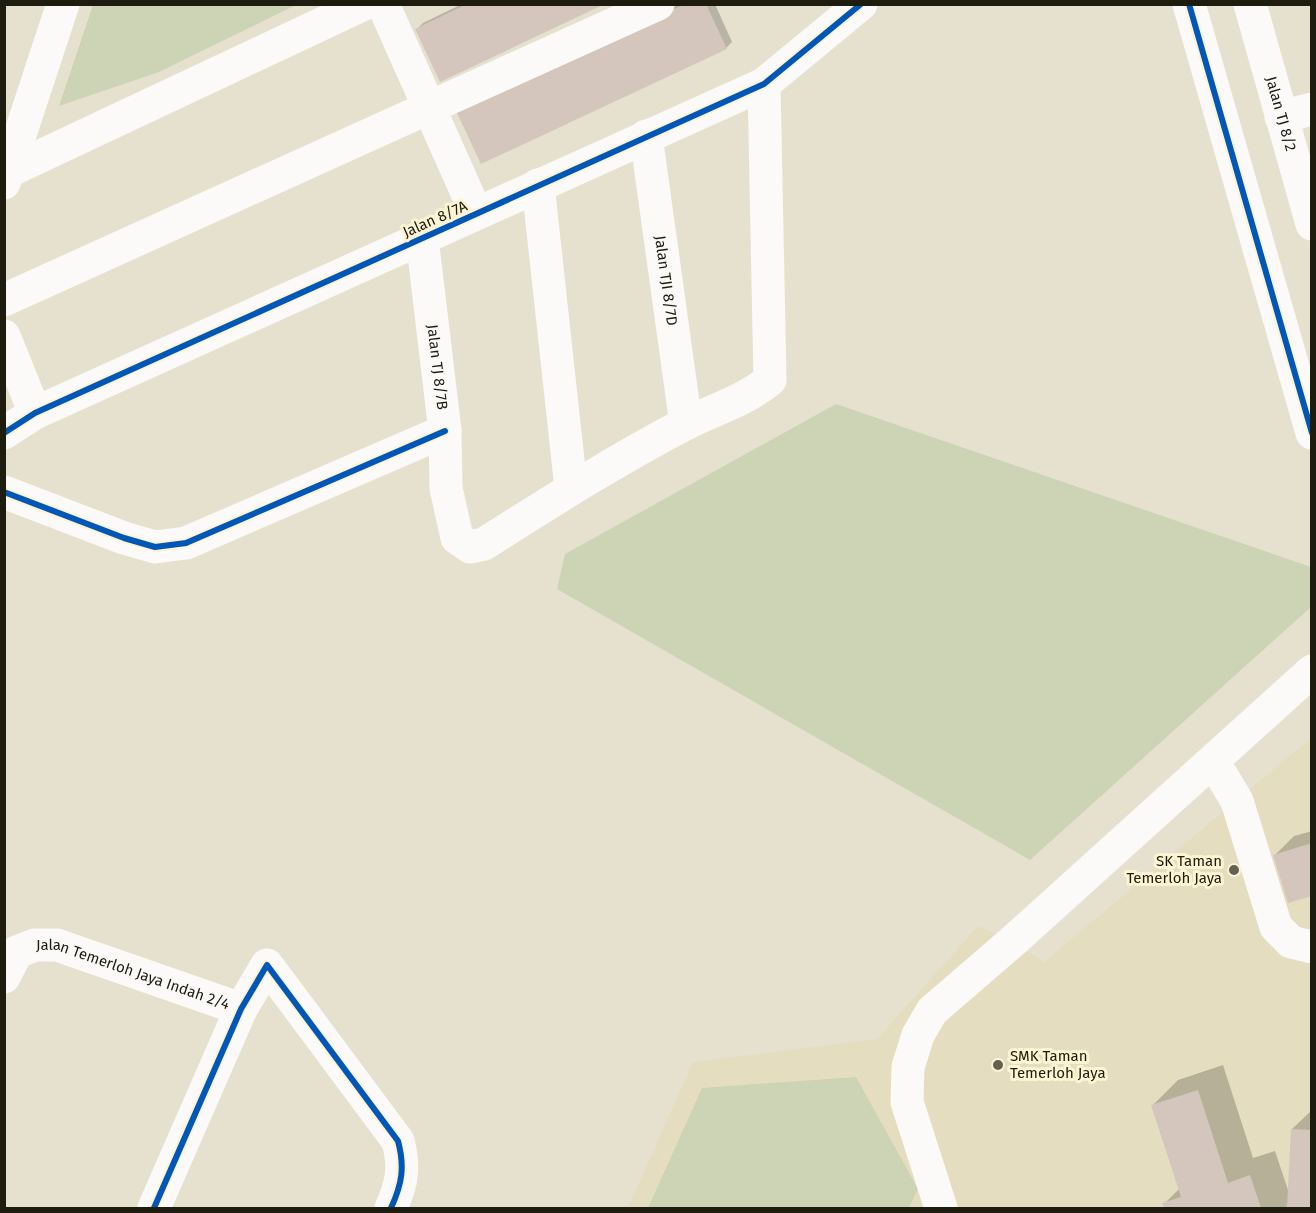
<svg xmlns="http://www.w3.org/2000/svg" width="1316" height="1213" font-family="'Fira Sans',sans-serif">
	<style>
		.built { fill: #e5ddbf }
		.park { fill: #cdd3b5 }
		.shadow { fill: #0003 }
		.building { fill: #d4c6bc }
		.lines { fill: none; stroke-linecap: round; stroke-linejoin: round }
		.minor { stroke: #fbfaf8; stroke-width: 33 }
		.cycleway-casing { stroke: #fcf4d3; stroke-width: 10 }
		.cycleway { stroke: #0057b8; stroke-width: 6 }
		.poi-dot { fill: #646052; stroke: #fcf4d3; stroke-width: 2 }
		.labels { text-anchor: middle; stroke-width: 6; stroke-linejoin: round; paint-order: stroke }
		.street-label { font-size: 15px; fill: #1e1b0f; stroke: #fcf4d3 }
		.poi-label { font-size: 15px; fill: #1e1b0f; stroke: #fcf4d3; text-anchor: end }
	</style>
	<rect width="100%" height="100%" fill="#e6e1cf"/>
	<path class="built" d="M1311 738V1208H628L693 1062 877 1039 978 926 1012 942 1044 962Z"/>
	<path class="park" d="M93 5V4L296 5 159 72 59 106Z
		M836 404 1311 567V607L1030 860 557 589 565 554Z
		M856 1077 918 1189 909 1208H648L702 1088Z"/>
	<path class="shadow" d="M462 4H602L417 29 423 23Z
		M680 4H715L732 42 726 48 464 106Z
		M1312 831V895L1275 855 1294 836Z
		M1223 1065 1253 1158 1275 1151 1289 1193 1292 1129 1312 1110V1208H1288V1205L1285 1208H1166L1164 1204 1180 1188 1153 1105 1178 1080Z"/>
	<path class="building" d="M467 4H605L440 82 415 29Z
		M685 4H706L727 49 481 164 456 111Z
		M1312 843V896L1288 903 1273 855Z
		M1198 1090 1228 1183 1250 1175 1261 1208H1164L1162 1203 1181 1197 1151 1105Z
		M1291 1129 1312 1130V1208H1287Z"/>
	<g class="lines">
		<g class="minor">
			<path d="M383 4 476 213"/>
			<path d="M1189 4 1312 433"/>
			<path id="s1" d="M1250 4 1312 224"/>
			<path d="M1281 117 1312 109"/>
			<path id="s2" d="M646 136 686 424"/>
			<path d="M9 171 364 4"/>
			<path d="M4 183 63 4"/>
			<path d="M538 185 571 488"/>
			<path id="s3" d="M422 238 445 431 446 488 457 538 470 547 484 544C550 502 616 460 685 424 715 409 744 401 770 380L764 84"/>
			<path d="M4 300 658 4"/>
			<path d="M4 336 35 413"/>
			<path d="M4 433 35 413 764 84 861 4"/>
			<path d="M4 492 124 538 155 547 186 543 445 431"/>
			<path d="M1213 761 1237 801 1276 927 1291 942 1312 947"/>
			<path id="s4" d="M4 977 17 952 35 945H57L241 1009"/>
			<path d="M154 1208 241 1009 267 965 398 1141C405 1167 402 1184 391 1208"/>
			<path d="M941 1208 907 1102 908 1067 918 1035 932 1011 1012 942 1312 671"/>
		</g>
		<g class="cycleway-casing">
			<path id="cycleway" d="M1189 4 1312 433
				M4 433 35 413 764 84 861 4
				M4 492 124 538 155 547 186 543 445 431
				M154 1208 241 1009 267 965 398 1141C405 1167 402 1184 391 1208"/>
		</g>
		<use href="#cycleway" class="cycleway"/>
	</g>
	<g class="poi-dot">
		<circle cx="1234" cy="870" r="6"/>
		<circle cx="998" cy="1065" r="6"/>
	</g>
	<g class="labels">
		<g class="street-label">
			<text dy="5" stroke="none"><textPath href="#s1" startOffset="114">Jalan TJ 8/2</textPath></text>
			<text transform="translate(435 219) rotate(-24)" y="5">Jalan 8/7A</text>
			<text dy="5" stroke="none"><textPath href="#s2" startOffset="146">Jalan TJI 8/7D</textPath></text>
			<text dy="5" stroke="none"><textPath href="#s3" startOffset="130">Jalan TJ 8/7B</textPath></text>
			<text dy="5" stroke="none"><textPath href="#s4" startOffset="150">Jalan Temerloh Jaya Indah 2/4</textPath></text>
		</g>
		<g class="poi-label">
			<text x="1222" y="866">SK Taman<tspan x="1222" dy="17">Temerloh Jaya</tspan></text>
			<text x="1010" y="1061" text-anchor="start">SMK Taman<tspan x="1010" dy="17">Temerloh Jaya</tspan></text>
		</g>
	</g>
	<rect width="1316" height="1213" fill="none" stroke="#1e1b0f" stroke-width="12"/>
</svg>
